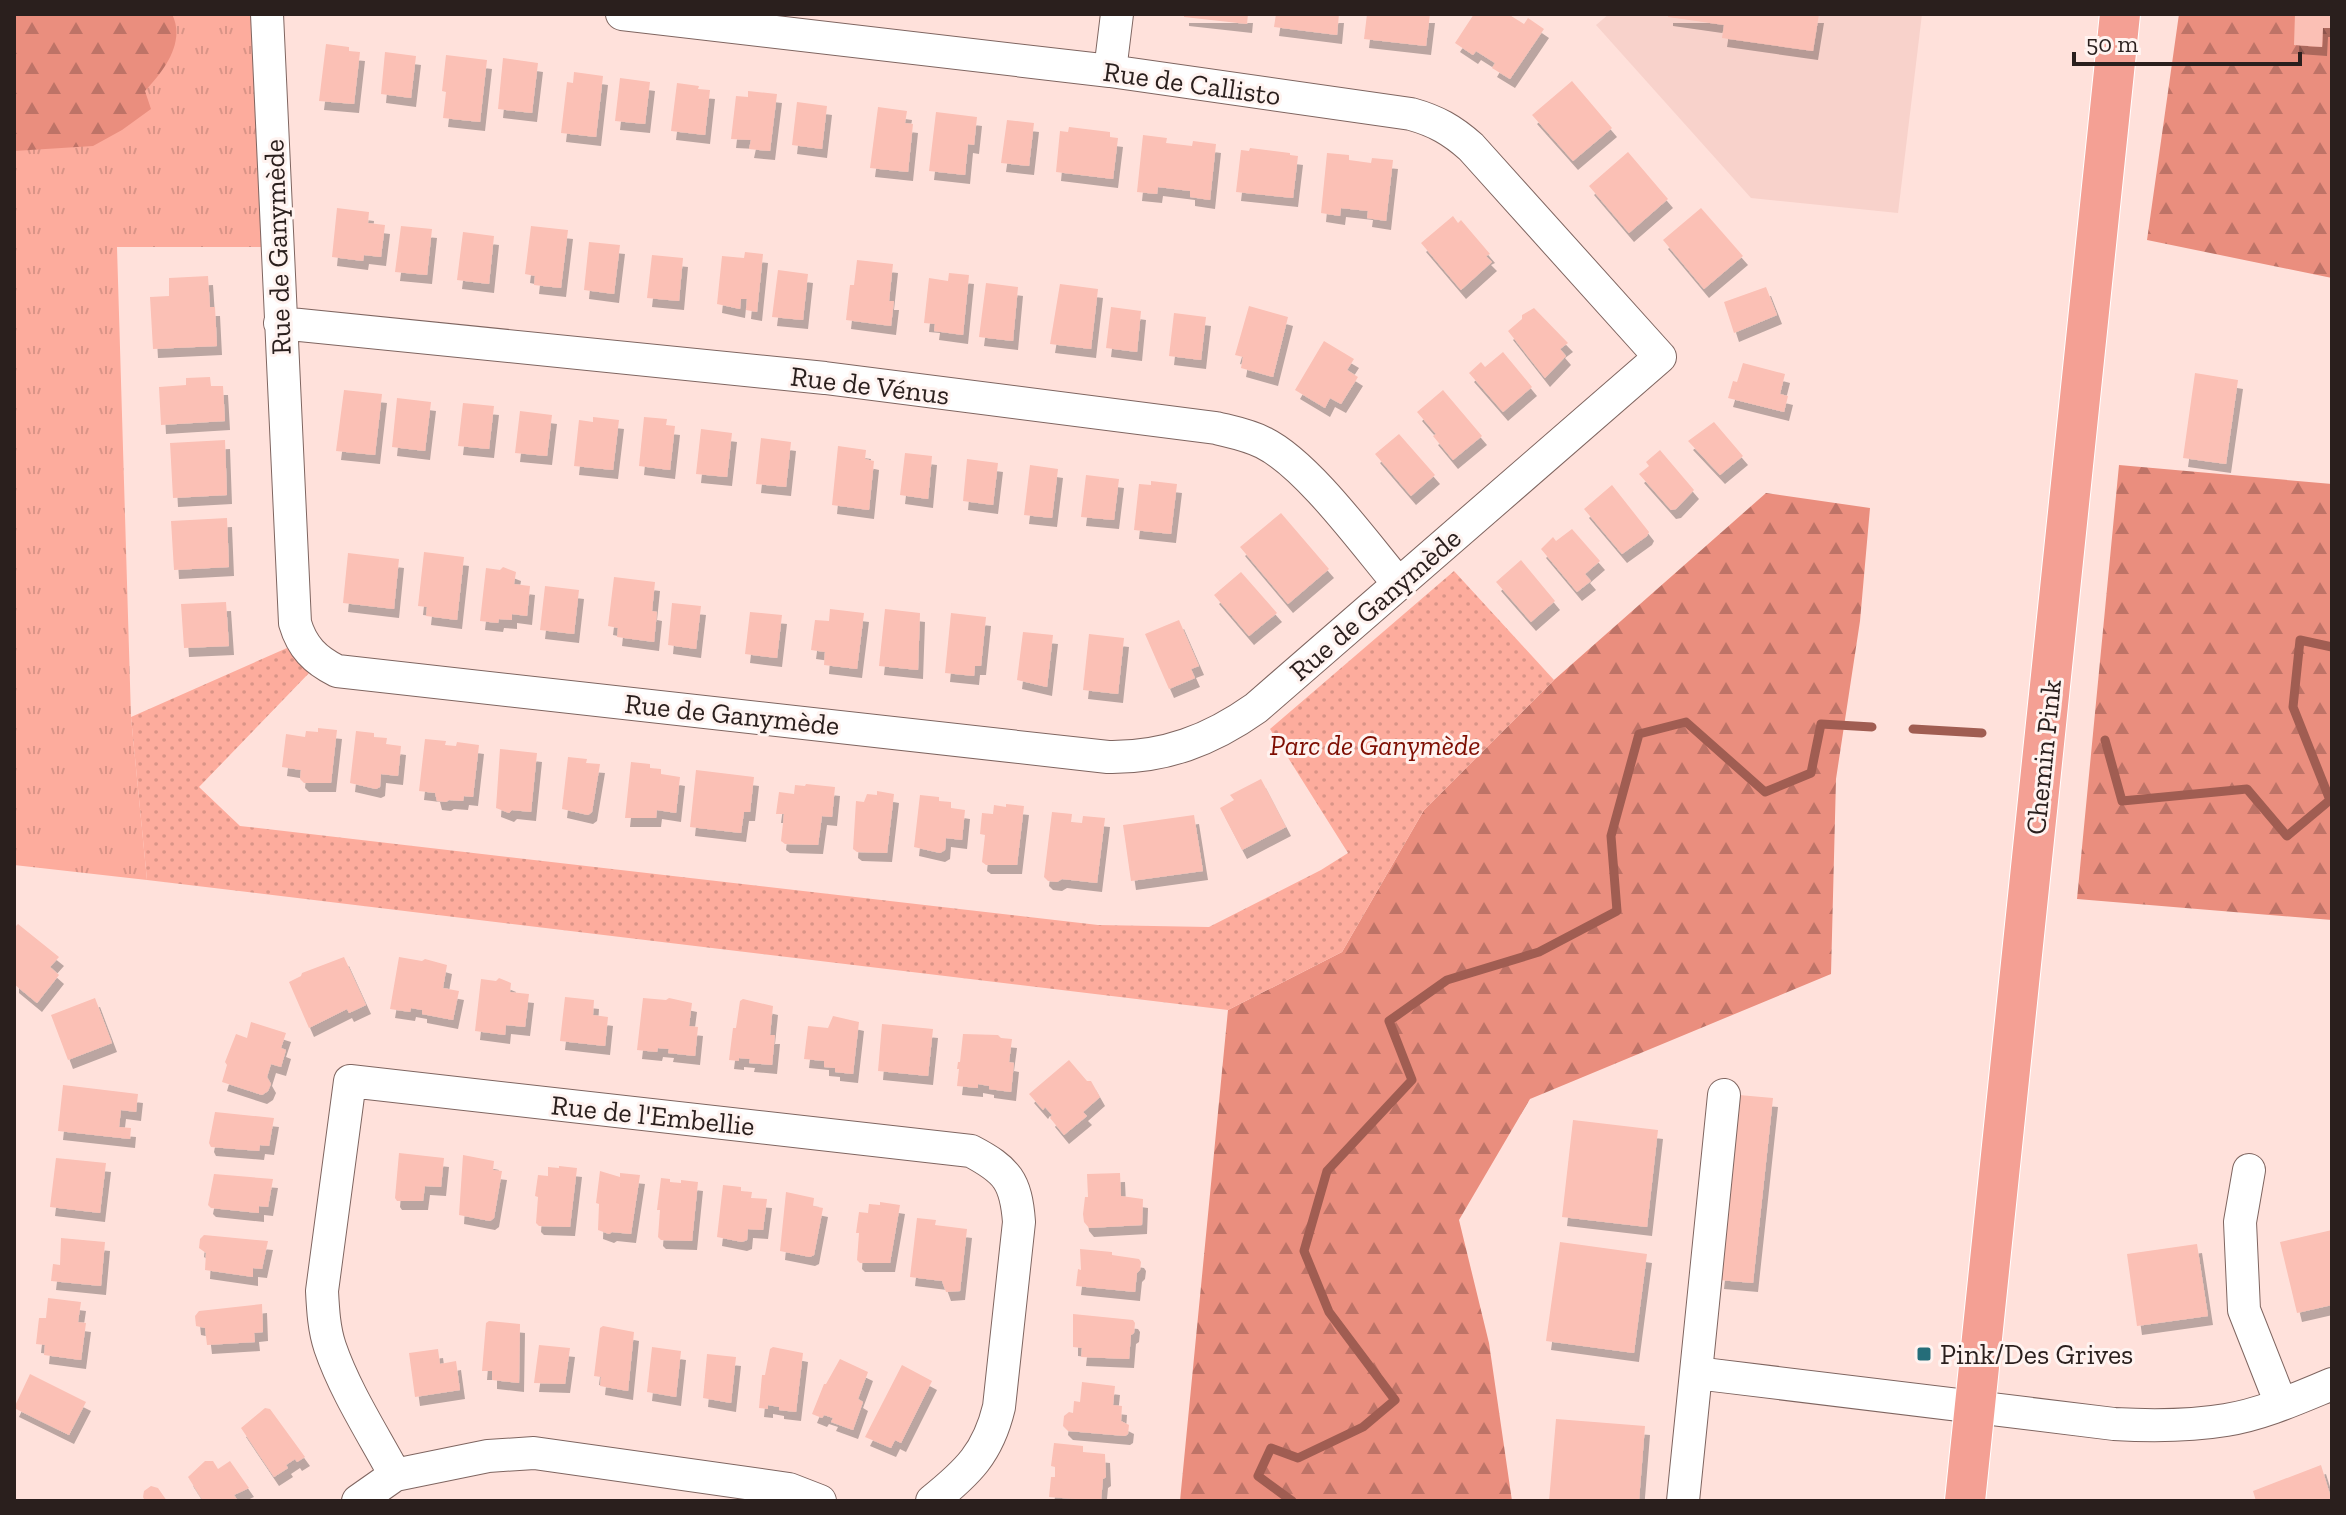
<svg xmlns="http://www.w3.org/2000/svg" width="2346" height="1515" font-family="'Zilla Slab',serif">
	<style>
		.built { fill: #f8d2cb }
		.grass { fill: url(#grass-tufts) }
		.forest { fill: url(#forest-firs) }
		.park { fill: url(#park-dots) }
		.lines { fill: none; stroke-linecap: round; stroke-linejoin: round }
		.stream { stroke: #a05d52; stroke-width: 9 }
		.building { fill: #fbc0b5; filter: url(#shadow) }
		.minor-casing { stroke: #7f6560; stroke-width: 34 }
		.major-casing { stroke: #fff; stroke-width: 42 }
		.minor { stroke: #fff; stroke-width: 32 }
		.major { stroke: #f4a094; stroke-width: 40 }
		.poi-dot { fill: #256d79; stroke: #fff3f0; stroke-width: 3 }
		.labels { text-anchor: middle; stroke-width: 6; stroke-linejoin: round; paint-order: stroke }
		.street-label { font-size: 28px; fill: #2a1f1d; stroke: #fff3f0 }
		.park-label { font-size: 28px; font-style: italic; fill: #7e0e02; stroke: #fff3f0 }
		.poi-label { font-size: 28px; fill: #2a1f1d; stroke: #fff3f0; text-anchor: start }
	</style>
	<defs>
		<pattern id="grass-tufts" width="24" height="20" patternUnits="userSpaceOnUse" patternTransform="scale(2)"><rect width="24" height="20" fill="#fdac9d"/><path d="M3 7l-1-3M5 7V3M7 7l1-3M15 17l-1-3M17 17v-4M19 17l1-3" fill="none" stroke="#d99487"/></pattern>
		<pattern id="forest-firs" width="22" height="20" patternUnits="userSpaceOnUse" patternTransform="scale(2)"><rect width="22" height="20" fill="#ea8e7e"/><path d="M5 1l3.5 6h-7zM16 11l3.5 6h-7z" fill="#be7367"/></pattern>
		<pattern id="park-dots" width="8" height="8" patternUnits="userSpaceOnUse" patternTransform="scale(2)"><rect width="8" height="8" fill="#fdac9d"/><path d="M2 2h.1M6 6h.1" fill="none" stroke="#d99487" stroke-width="1.8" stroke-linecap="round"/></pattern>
		<filter id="shadow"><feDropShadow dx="5" dy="9" stdDeviation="0" flood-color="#0004"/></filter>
	</defs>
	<rect width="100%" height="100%" fill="#ffe1db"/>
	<path class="built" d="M1609 14H1922L1898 213 1751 198 1596 25Z"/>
	<path class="grass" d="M14 14H253L263 247H117L131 717 147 880 14 865Z"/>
	<path class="forest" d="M14 14H172C186 42 164 71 145 91L151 109 122 130 93 146 14 151Z
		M2179 14H2332V278L2147 240Z
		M2119 465 2332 484V920L2077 899Z
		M1766 493 1870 508 1860 621 1836 779 1831 974 1530 1099 1459 1220 1489 1343 1512 1501H1180L1228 1010 1342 952 1424 810 1554 680Z"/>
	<path class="park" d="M1454 571 1554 680 1424 810 1342 952 1228 1010 147 880 131 717 287 648 311 671 199 787 240 826 1098 925 1209 927 1321 870 1348 853 1270 729Z"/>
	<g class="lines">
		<path class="stream" d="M1913 729 1982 733
			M2105 740 2122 801 2247 789 2287 836 2330 800 2293 707 2300 640 2332 647
			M1292 1501 1258 1476 1271 1448 1298 1458 1363 1427 1395 1400 1329 1312 1304 1251 1327 1171 1412 1080 1389 1021 1447 980 1539 952 1617 911 1611 836 1639 734 1686 722 1765 792 1811 773 1821 724 1872 727"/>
	</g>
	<path class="building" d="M1184 14H1248L1247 24 1184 17Z
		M1276 14H1339L1337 35 1274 27Z
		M1367 14H1430L1426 46 1364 39Z
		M1474 14H1508L1524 24 1528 18 1544 29 1510 79 1492 68 1495 63 1476 51 1473 55 1455 43Z
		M1668 14H1819L1813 51 1722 38 1724 25 1668 17Z
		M2295 14H2332V28H2323L2322 47 2294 45Z
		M326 44 349 47V51L360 52 354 104 319 101Z
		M385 52 416 56 411 98 381 94Z
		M446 55 487 60 480 122 443 118 446 92 442 91Z
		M503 58 538 63 532 113 498 109Z
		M574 72 603 76 596 137 561 133 567 82 573 83Z
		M620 78 650 82 645 124 615 121Z
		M1572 81 1612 128 1573 161 1532 115Z
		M677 83 699 86 698 89 710 90 705 135 671 131Z
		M748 91 777 94 770 151 749 149 751 140 731 139 736 96 748 97Z
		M797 102 827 106 822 149 792 145Z
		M878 107 907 111 905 123 913 124 908 172 870 168Z
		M936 112 977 117 974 145 968 144 965 175 929 171Z
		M1007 120 1034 123 1029 166 1001 163Z
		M1069 127 1110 132V137L1118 138 1113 179 1056 172 1060 131 1068 132Z
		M1143 135 1167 138 1166 143 1192 146 1193 141 1216 144 1210 200 1190 197V191L1158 187 1157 194 1137 192Z
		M1250 148 1290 153V155L1298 156 1293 198 1236 192 1241 150 1249 151Z
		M1628 152 1668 199 1629 233 1589 186Z
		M1327 153 1349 155V160L1371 163 1372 158 1393 160 1386 221 1367 218 1368 211 1341 208 1340 216 1321 213Z
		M337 208 369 212 368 223 385 225 381 257 364 255 363 261 332 257Z
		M1701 208 1743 256 1704 289 1663 240Z
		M1453 216 1458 223 1461 220 1490 254 1486 256 1492 262 1461 290 1421 243Z
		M401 226 432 229 427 275 395 272Z
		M531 226 568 230 561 288 534 285 535 276 525 274Z
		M463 232 494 236 489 284 457 280Z
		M589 242 620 245 614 294 584 290Z
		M745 252 763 254 757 312 746 310 747 299H741L740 309 717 304 722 256 744 258Z
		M652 255 683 258 679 301 647 298Z
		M857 260 893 264 889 301H894L891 326 846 320 850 285H854Z
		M778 270 808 274 803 320 772 317Z
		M949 273 969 275 963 335 934 331 935 324 924 323 929 278 948 281Z
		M208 276 210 307H215L217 346 153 349 150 297 169 296V278Z
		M986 283 1018 287 1013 341 979 337Z
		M1060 284 1098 289 1091 349 1050 344Z
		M1766 287 1777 315 1734 333 1724 302Z
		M1249 306 1288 317 1273 377 1241 368 1243 357 1235 355Z
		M1111 307 1141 311 1137 352 1106 348Z
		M1534 308 1568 343 1560 349 1566 356 1545 378 1508 331 1522 319V315Z
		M1174 313 1206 317 1201 360 1169 356Z
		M1324 341 1354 359 1347 370 1358 377 1341 404 1330 398 1325 408 1295 390Z
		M1503 352 1532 387 1503 412 1469 373 1481 362 1485 367Z
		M1743 363 1785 374 1780 394 1788 396 1784 412 1728 398 1733 381 1737 382Z
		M2195 373 2238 380 2226 464 2183 458Z
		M210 377 211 386H223L225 421 161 425 159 387 186 385V378Z
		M344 390 382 394 375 455 336 451Z
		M1443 390 1482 436 1453 460 1433 436 1436 434 1417 412Z
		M397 398 431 402 425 451 392 447Z
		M463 403 494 406 489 449 458 446Z
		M520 411 552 415 547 456 515 453Z
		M593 417 619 420 613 470 574 466 579 420 593 422Z
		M644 417 667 419 666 425 675 426 670 470 639 466Z
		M1714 422 1743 456 1720 475 1688 441Z
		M701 429 732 433 727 477 696 474Z
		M1399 434 1435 475 1411 496 1375 454Z
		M761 438 791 442 786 487 756 484Z
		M225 440 227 495 173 498 170 443Z
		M838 446 866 450 865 459 874 461 869 510 832 505Z
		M1660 450 1694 490 1676 509 1671 510 1639 474 1649 466 1646 462Z
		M905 453 932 456 928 499 900 495Z
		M967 459 998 463 993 505 963 501Z
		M1030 465 1058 469 1052 518 1024 515Z
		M1086 475 1119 479 1114 520 1081 517Z
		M1151 481 1177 484 1171 534 1134 530 1139 484 1151 485Z
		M1612 485 1649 532 1647 536 1622 554 1584 509Z
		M1281 513 1329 569 1288 604 1240 547Z
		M227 518 229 567 174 570 171 521Z
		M1572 529 1600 561 1585 574 1591 581 1577 592 1541 549 1553 537 1556 541Z
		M424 552 464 557 457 620 426 616 427 607 418 606Z
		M348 553 399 559 394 609 343 603Z
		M1521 560 1555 601 1531 622 1496 582Z
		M503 567 516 572 514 584 530 586 527 616 512 614V620L499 619 498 623 480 621 486 568 500 570Z
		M1241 572 1277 613 1249 636 1214 595Z
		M614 577 655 582 652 611 657 612 654 642 617 637 618 628 608 626Z
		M545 586 579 590 574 634 540 630Z
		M226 602 229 646 184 648 181 604Z
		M672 603 701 606 696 649 668 645Z
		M830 609 864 613 857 669 824 665 825 652 811 650 815 620 829 621Z
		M885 609 920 613 918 670 879 666Z
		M750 612 782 615 777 658 745 654Z
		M951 613 986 617 981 666H975L974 676 945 673Z
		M1179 620 1199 666 1191 669 1195 678 1169 689 1145 634Z
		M1023 632 1053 635 1047 687 1017 680Z
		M1089 634 1124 638 1118 694 1083 690Z
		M318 728 337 730 331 783H304L300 779 301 770 282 767 286 734 305 737 306 731 318 732Z
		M356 731 374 733V737L387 738 386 744 401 746 398 776 381 774 380 787 376 789 350 783Z
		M425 739 446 741 445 745 456 746 457 742 479 745 473 797 464 796 463 801 449 800 446 802 437 801 435 793 419 791Z
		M500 749 537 753 531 812 512 810 509 813 496 808Z
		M568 757 587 759 586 763 600 764 592 812 588 815 562 809Z
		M631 762 650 764V768L661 769V774L680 777 676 813 657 810 656 818H625Z
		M696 770 754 777 750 812H744L741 833 690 827Z
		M1261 779 1286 827 1242 850 1220 808 1234 800 1230 795Z
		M806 784 835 787 832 817 822 816 818 845 785 844 781 841 784 814H776L779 792 794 794 795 785 805 786Z
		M877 791 894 794 887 853 857 852 853 849 856 801 864 802 867 794 877 795Z
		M920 795 939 797V801L951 802V808L965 810 962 840 946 838 945 850 940 853 914 847Z
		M1006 804 1024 806 1017 865H986L982 862 985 835 980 834 982 813 993 814 994 805 1006 807Z
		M1052 812 1072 814 1071 822 1082 823 1083 816 1105 818 1097 883 1062 879 1057 882 1048 881 1044 877Z
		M1194 815 1203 871 1131 881 1123 825Z
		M18 924 59 957 50 967 59 975 37 1003 14 984V928Z
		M344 957 366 1005 349 1013 347 1009 309 1028 289 982 301 976 302 973Z
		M399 957 422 961 425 959 447 965 443 988 459 991 453 1020 422 1014V1010L411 1008 410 1012 390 1009Z
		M499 978 511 983 510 992 529 994 525 1027 506 1025 505 1035 475 1031 481 979 496 981Z
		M565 997 594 1000 593 1015 608 1017 605 1046 560 1041Z
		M95 998 112 1043 68 1060 51 1015Z
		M643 998 666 1000 669 998 692 1003 689 1026 698 1027 695 1056 668 1053 669 1049 658 1048 657 1052 637 1050Z
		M743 999 773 1006 770 1035H775L772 1065 749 1063 750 1059 739 1058V1061L729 1060 733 1028H736L740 1001Z
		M833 1016 859 1022 853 1074 835 1072V1068L824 1067V1061L804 1059 808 1026 828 1028Z
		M251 1022 286 1033 281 1048 286 1050 281 1067 271 1064 267 1077 271 1084 268 1091 262 1095 222 1082 227 1065 225 1062 236 1034 247 1038Z
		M882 1024 933 1029 928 1076 878 1071Z
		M963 1034 998 1035 1001 1038 1012 1039 1009 1062 1014 1063 1011 1092 989 1089V1086L978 1084V1088L957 1086 959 1069H957L958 1062H960Z
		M1069 1060 1087 1081H1091L1100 1097 1083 1112 1087 1116 1064 1135 1050 1118 1052 1115 1045 1107 1043 1110 1029 1094Z
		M63 1085 138 1094 136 1112 121 1110 119 1127 131 1128 130 1139 58 1131Z
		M1739 1095 1773 1098 1753 1283 1719 1280Z
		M215 1112 274 1118 269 1146 260 1145 259 1151 211 1147 209 1143Z
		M1573 1120 1658 1130 1647 1227 1562 1217Z
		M399 1153 444 1158 441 1187 425 1186 423 1201H397L395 1198Z
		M463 1155 494 1161 493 1170 502 1171 494 1218 490 1221 459 1215Z
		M56 1158 106 1163 100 1213 50 1207Z
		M559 1166 577 1168 570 1227 539 1226 536 1223 538 1197 535 1196 538 1175 548 1176V1167L559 1168Z
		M600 1171 620 1177V1173L640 1175 631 1234 612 1232 609 1234 598 1230 599 1204 596 1203Z
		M1120 1173 1121 1196 1143 1199 1142 1225 1089 1228 1084 1222 1083 1214 1085 1197H1088L1087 1174Z
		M214 1174 273 1179 268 1207 259 1206V1213L211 1208 208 1205Z
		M661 1178 670 1179V1182L681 1183V1180L698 1182 692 1241 661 1240 658 1237 660 1210H657Z
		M723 1185 741 1187V1191L752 1192 751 1198 767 1199 763 1230 748 1229 747 1240 742 1242 717 1237Z
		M786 1192 814 1198 813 1206 823 1208 814 1255 810 1257 780 1251Z
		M880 1202 900 1205 890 1263H860L857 1260 859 1233H856L859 1212 868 1213 869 1204 880 1205Z
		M917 1218 936 1220 935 1225 967 1229 960 1291 946 1292 942 1281 910 1277Z
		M2332 1230V1305L2297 1313 2280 1242Z
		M204 1235 268 1241 262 1269 253 1268V1277L205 1270 206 1253 199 1248 200 1239Z
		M61 1238 105 1242 101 1286 51 1281 53 1264 60 1265Z
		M1560 1242 1647 1254 1634 1353 1546 1341Z
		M2197 1244 2208 1316 2137 1326 2127 1254Z
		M1080 1249 1112 1252V1255L1139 1259 1141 1262 1140 1270 1137 1273 1135 1292 1076 1286 1078 1269 1081 1270Z
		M48 1298 81 1302 78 1322 86 1323 81 1360 44 1355 45 1345 36 1344 39 1318H46Z
		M262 1304 263 1332 254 1333 255 1342 207 1345 205 1328 196 1326 195 1316 199 1311Z
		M1073 1314 1133 1320 1135 1323 1134 1333 1131 1335 1129 1359 1081 1357 1082 1348 1073 1347Z
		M489 1321 520 1324 519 1383 492 1380V1371H482L486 1323Z
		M603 1326 634 1332 628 1391 600 1386 601 1377 594 1376 600 1328Z
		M539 1345 570 1348 565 1384 534 1383Z
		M652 1347 681 1351 676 1397 647 1392Z
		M773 1347 803 1353 796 1412 779 1410V1407L768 1405V1409L759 1408 762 1375H765L770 1349Z
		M438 1349 440 1364 456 1361 460 1390 415 1397 409 1353Z
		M707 1354 736 1357 731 1403 703 1398Z
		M840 1359 868 1372 858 1399 863 1402 853 1430 831 1422 833 1418 824 1415 822 1418 812 1414 824 1384H826Z
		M902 1365 932 1381 901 1443 895 1440 891 1448 865 1437Z
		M30 1374 86 1402 69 1435 14 1408Z
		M1082 1382 1115 1386 1113 1405 1122 1406 1121 1421 1129 1425 1128 1434 1125 1436 1068 1431 1063 1426 1064 1416 1069 1412 1073 1413 1074 1401 1080 1402Z
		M265 1408 270 1409 305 1457 297 1462 295 1459 286 1465 288 1468 274 1477 241 1428Z
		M1556 1419 1645 1426 1639 1501H1549Z
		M1054 1443 1083 1446V1452L1105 1454 1106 1477 1103 1479 1101 1501 1049 1497 1051 1477H1055V1467L1051 1466Z
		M205 1461H213L218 1469 230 1461 249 1488 234 1495 238 1501H203L188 1477Z
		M2321 1465 2332 1501H2256L2253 1491Z
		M151 1486 158 1488 167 1501H145L143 1497 144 1491Z"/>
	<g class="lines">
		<g class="minor-casing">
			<path id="minor" d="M267 14 295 623C302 647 315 660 337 671L1108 757C1164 758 1211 740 1256 708L1660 357 1471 147C1452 130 1436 121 1411 114L1110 71 622 14
				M1110 71 1117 14
				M280 323 825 378 1216 428C1232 432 1249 435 1264 443 1308 465 1365 544 1398 583
				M2249 1170 2240 1222 2244 1310 2281 1404
				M1696 1373 2114 1424C2151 1426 2190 1426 2226 1420 2263 1414 2298 1398 2332 1384
				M395 1475C373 1434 345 1391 330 1347 324 1329 323 1310 322 1291L350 1081 971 1151C1007 1170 1016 1181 1019 1222L999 1407C988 1453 968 1472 932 1501
				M358 1501 395 1475 488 1456 534 1453 789 1489 820 1501
				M1683 1501 1724 1095"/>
		</g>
		<g class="major-casing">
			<path id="major" d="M1965 1501 2120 14"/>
		</g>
		<use href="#minor" class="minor"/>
		<use href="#major" class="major"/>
	</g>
	<rect class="poi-dot" x="1916" y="1346" width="16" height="16" rx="4"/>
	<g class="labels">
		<g class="street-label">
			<text transform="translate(1192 83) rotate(8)" y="10">Rue de Callisto</text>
			<text transform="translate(277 247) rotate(-92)" y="10">Rue de Ganymède</text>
			<text transform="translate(870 385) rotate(7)" y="10">Rue de Vénus</text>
			<text transform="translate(1375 604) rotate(-41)" y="10">Rue de Ganymède</text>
			<text transform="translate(732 714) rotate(6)" y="10">Rue de Ganymède</text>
			<text transform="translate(2043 757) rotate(-84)" y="10">Chemin Pink</text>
			<text transform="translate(653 1115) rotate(6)" y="10">Rue de l'Embellie</text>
		</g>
		<g class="park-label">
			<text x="1375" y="755">Parc de Ganymède</text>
		</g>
		<g class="poi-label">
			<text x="1940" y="1364">Pink/Des Grives</text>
		</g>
	</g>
	<rect width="2346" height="1515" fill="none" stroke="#2a1f1d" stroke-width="32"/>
	<path d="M2074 52v12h226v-12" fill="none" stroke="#2a1f1d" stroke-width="4"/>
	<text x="2086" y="52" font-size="24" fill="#2a1f1d" stroke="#fff3f0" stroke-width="6" paint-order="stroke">50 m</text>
</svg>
